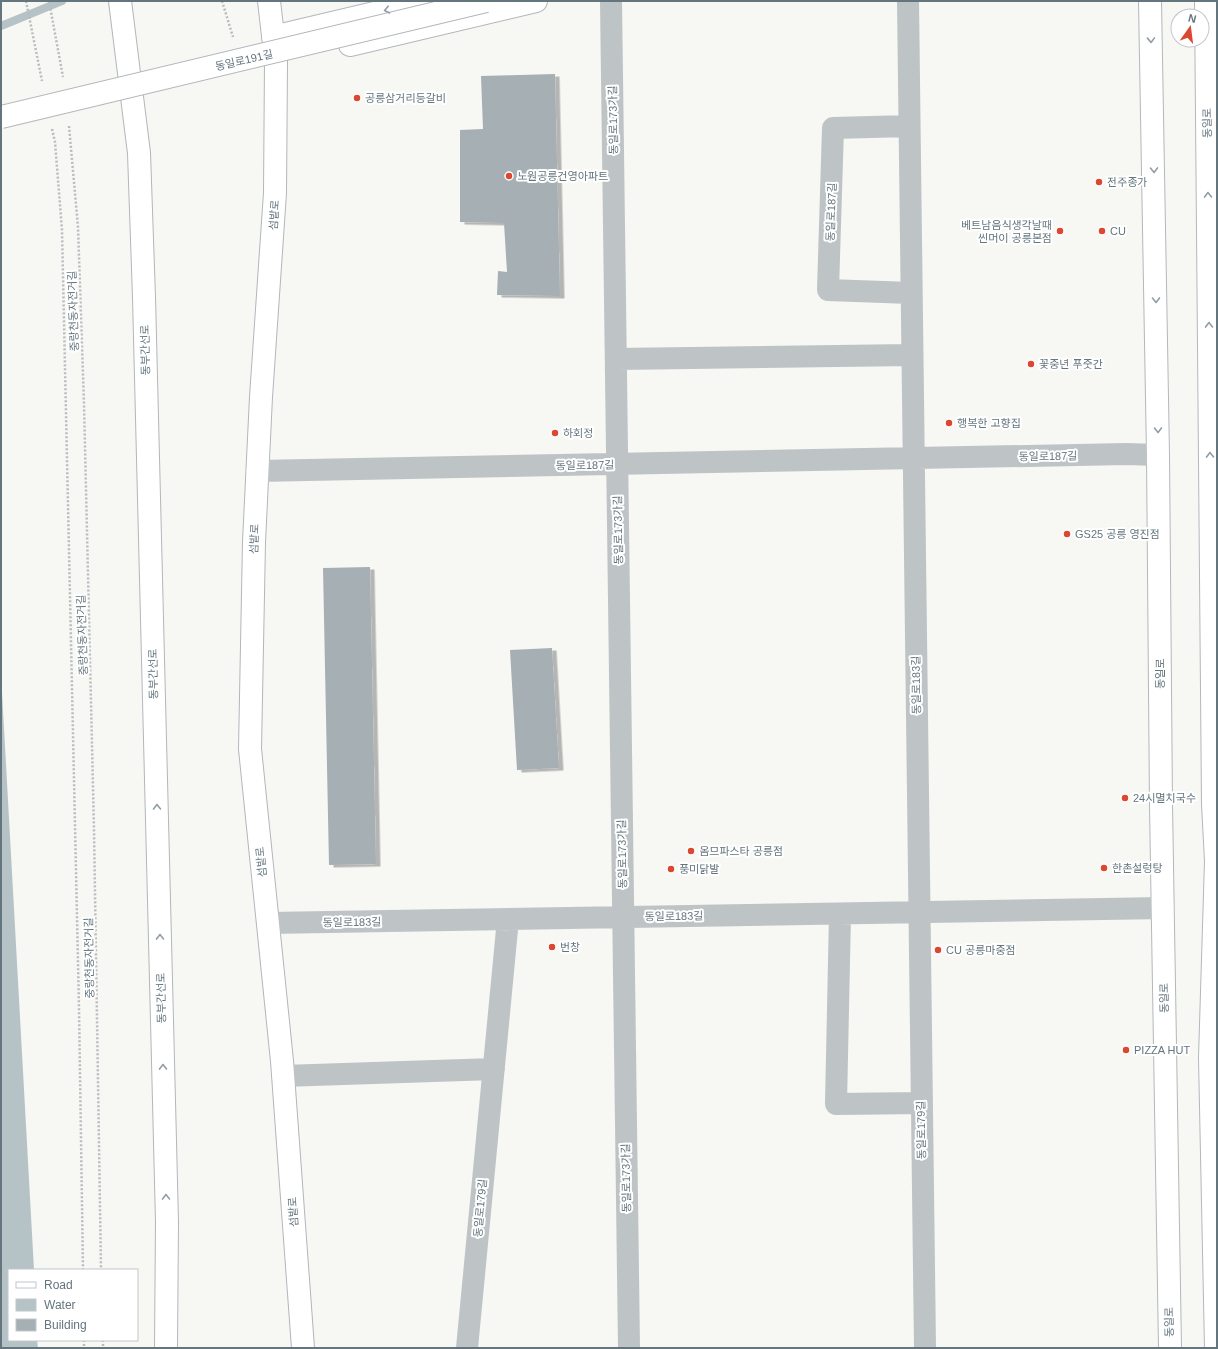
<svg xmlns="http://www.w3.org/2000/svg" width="1218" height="1349" font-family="Helvetica,'Noto Sans KR',sans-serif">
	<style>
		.water { fill: #b6c3c6 }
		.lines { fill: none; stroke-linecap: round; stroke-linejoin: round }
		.stream { stroke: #b6c3c6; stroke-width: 8 }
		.building { fill: #a6afb4; filter: url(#shadow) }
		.secondary-casing { stroke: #b1b7bb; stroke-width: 24 }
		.primary-casing { stroke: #b2b8bb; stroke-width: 24 }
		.trunk-casing { stroke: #b2b7b9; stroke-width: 24 }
		.path { stroke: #b9bcbe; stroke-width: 2.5; stroke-dasharray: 2 2; stroke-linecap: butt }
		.minor { stroke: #bec3c6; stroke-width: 22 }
		.secondary { stroke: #fff; stroke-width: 22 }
		.primary { stroke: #fff; stroke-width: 22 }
		.trunk { stroke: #fff; stroke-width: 22 }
		.secondary-bridge-casing { stroke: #b1b7bb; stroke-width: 24; stroke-linecap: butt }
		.secondary-bridge { stroke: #fff; stroke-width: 22 }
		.oneway { stroke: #929ea5 }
		.poi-dot { fill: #da4831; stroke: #fff; stroke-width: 1.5 }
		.labels { text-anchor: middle; stroke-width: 4; stroke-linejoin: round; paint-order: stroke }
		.street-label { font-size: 11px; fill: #64757e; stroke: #fff }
		.poi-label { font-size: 11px; fill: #64757e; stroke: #fff; text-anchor: start }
	</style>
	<defs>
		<filter id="shadow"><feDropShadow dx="4.5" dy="2.5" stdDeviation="0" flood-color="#0004"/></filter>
	</defs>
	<rect width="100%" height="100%" fill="#f7f7f4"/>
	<path class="water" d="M1 674 34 1270H9V1340H37L38 1348H1Z"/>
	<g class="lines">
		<path class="stream" d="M1 26 62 1"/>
	</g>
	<path class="building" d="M555 74 560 296 497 295 498 271 507 272 504 223 460 222V130L483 129 481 76Z
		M370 567 376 864 329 865 323 568Z
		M552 648 559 768 517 770 510 650Z"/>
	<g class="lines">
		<g class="secondary-casing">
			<path id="secondary" d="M269 1 276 62 275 193 261 397 254 542 250 749 282 1061 303 1348
				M273 37 425 1
				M350 45 536 1"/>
		</g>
		<g class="primary-casing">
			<path id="primary" d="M1150 1 1158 455 1161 805 1170 1348
				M1206 1 1213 804 1216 861 1210 1058 1216 1348"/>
		</g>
		<g class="trunk-casing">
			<path id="trunk" d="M120 1 139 153 144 297 167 1222 166 1348"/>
		</g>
		<path class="path" d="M26 1 42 81
			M49 1 63 77
			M222 1 233 37
			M69 126 78 227 84 404 94 830 101 1270
			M52 129 55 142 62 230 79 1008 83 1270
			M84 1340V1348
			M103 1340V1348"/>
		<path class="minor" d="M611 1 629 1348
			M908 1 925 1348
			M909 126 833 128 828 290 911 293
			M616 359 912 355
			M257 471 1126 454 1158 455
			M840 914 836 1104 921 1103
			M268 923 1163 908
			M283 1076 494 1069
			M467 1348 508 919"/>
		<use href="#secondary" class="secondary"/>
		<use href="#primary" class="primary"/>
		<use href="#trunk" class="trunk"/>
		<g class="secondary-bridge-casing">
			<path id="secondary-bridge" d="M1 117 486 1"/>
		</g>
		<use href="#secondary-bridge" class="secondary-bridge"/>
	</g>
	<defs><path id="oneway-chevron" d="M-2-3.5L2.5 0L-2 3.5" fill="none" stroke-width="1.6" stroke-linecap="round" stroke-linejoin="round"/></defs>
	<g class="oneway">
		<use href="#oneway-chevron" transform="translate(387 10) rotate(167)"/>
		<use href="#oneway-chevron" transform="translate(1151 40) rotate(88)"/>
		<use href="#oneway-chevron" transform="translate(1154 170) rotate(89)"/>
		<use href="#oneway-chevron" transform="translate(1208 195) rotate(-91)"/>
		<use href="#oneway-chevron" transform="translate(1156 300) rotate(89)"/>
		<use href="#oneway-chevron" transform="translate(1209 325) rotate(-91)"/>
		<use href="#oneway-chevron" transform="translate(1158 430) rotate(89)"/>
		<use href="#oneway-chevron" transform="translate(1210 455) rotate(-91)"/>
		<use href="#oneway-chevron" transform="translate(157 807) rotate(-91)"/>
		<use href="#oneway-chevron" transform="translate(160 937) rotate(-91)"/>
		<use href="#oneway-chevron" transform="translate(163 1067) rotate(-91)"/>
		<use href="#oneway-chevron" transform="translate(166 1197) rotate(-91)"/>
	</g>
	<g class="poi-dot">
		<circle cx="357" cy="98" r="4"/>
		<circle cx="509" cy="176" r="4"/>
		<circle cx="1099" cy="182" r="4"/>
		<circle cx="1060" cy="231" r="4"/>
		<circle cx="1102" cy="231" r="4"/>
		<circle cx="1031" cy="364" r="4"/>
		<circle cx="949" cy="423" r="4"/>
		<circle cx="555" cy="433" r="4"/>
		<circle cx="1067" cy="534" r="4"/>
		<circle cx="1125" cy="798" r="4"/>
		<circle cx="691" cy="851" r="4"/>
		<circle cx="1104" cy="868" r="4"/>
		<circle cx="671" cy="869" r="4"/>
		<circle cx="552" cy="947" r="4"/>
		<circle cx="938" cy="950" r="4"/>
		<circle cx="1126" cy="1050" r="4"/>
	</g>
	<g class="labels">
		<g class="street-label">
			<text transform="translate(244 60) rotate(-13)" y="4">동일로191길</text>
			<text transform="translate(613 120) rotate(-91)" y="4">동일로173가길</text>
			<text transform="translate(1207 123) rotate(-91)" y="4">동일로</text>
			<text transform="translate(831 212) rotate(-88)" y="4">동일로187길</text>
			<text transform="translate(274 215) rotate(-86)" y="4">섬밭로</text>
			<text transform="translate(73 311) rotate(-92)" y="4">중랑천동자전거길</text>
			<text transform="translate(145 350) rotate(-91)" y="4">동부간선로</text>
			<text transform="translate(1048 456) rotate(-1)" y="4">동일로187길</text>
			<text transform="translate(585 465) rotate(-1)" y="4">동일로187길</text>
			<text transform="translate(618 530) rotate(-91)" y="4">동일로173가길</text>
			<text transform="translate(254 539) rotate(-88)" y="4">섬밭로</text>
			<text transform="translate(82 635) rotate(-92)" y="4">중랑천동자전거길</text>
			<text transform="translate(153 674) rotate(-91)" y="4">동부간선로</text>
			<text transform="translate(1160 674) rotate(-90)" y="4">동일로</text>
			<text transform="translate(916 685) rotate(-91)" y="4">동일로183길</text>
			<text transform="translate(622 854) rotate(-91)" y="4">동일로173가길</text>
			<text transform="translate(261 862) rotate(-96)" y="4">섬밭로</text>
			<text transform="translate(674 916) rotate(-1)" y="4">동일로183길</text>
			<text transform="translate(352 922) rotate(-1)" y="4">동일로183길</text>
			<text transform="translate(89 958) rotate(-91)" y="4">중랑천동자전거길</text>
			<text transform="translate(161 998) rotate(-91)" y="4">동부간선로</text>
			<text transform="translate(1164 998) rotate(-91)" y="4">동일로</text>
			<text transform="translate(921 1130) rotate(-91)" y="4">동일로179길</text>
			<text transform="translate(626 1178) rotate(-91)" y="4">동일로173가길</text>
			<text transform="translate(480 1208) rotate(-85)" y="4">동일로179길</text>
			<text transform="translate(293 1212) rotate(-94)" y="4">섬밭로</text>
			<text transform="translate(1169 1322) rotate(-91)" y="4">동일로</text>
		</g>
		<g class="poi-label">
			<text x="365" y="102">공릉삼거리등갈비</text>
			<text x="517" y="180">노원공릉건영아파트</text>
			<text x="1107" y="186">전주종가</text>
			<text x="1052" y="229" text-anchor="end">베트남음식생각날때<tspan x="1052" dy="13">씬머이 공릉본점</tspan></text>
			<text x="1110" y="235">CU</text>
			<text x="1039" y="368">꽃중년 푸줏간</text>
			<text x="957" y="427">행복한 고향집</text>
			<text x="563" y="437">하회정</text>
			<text x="1075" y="538">GS25 공릉 영진점</text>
			<text x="1133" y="802">24시멸치국수</text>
			<text x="699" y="855">옴므파스타 공릉점</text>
			<text x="1112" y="872">한촌설렁탕</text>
			<text x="679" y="873">풍미닭발</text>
			<text x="560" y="951">번창</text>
			<text x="946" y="954">CU 공릉마중점</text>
			<text x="1134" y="1054">PIZZA HUT</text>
		</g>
	</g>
	<rect width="1218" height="1349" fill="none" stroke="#64757e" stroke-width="4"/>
	<rect x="8" y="1269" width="130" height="72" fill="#ffffff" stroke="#c1c8cb"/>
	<rect x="16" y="1282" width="20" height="6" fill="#ffffff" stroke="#c1c8cb"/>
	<text x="44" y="1289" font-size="12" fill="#64757e">Road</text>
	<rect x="16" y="1299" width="20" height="12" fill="#b6c3c6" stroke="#c1c8cb"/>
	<text x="44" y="1309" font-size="12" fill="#64757e">Water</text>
	<rect x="16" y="1319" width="20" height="12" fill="#a6afb4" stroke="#c1c8cb"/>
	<text x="44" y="1329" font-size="12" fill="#64757e">Building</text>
	<g transform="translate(1190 28) rotate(14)"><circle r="19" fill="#ffffff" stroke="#c1c8cb"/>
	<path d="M0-3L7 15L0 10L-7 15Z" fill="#da4831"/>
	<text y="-6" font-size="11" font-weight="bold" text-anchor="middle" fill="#64757e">N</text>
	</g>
</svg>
